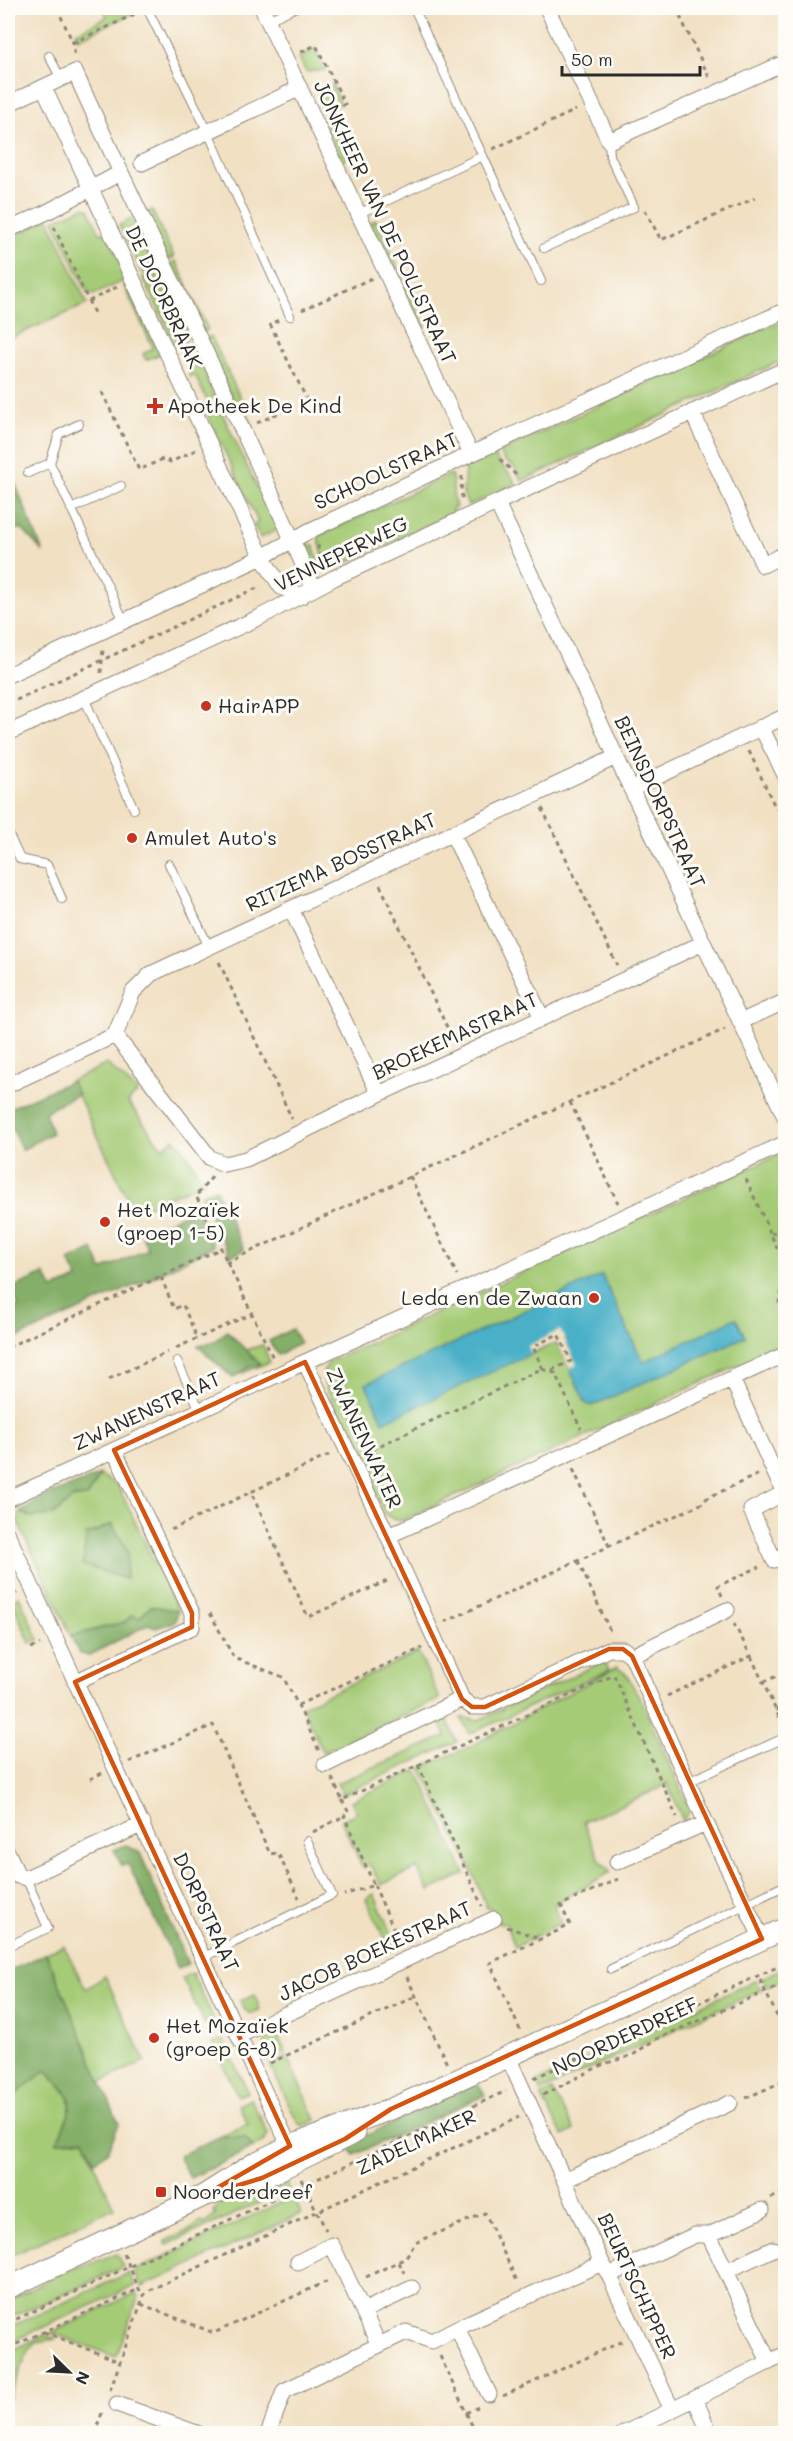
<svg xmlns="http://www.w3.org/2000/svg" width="793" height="2441" font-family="Mali,sans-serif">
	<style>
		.green { fill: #a5cb76; stroke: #687b50; stroke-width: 1.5; fill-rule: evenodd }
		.forest { fill: #84af67; stroke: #586d49; stroke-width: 1.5 }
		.water { fill: #48b0c7; stroke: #3a6e79; stroke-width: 1.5 }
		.pier { fill: #f1e0c2 }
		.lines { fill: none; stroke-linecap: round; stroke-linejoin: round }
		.lane-casing { stroke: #8e8676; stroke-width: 10 }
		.street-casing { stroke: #8e8676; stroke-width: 17 }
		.secondary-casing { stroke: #8e8676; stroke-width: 23 }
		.path { stroke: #8e8676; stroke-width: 3; stroke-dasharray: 4.5 4.5; stroke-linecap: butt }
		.lane { stroke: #fff; stroke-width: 8 }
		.street { stroke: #fff; stroke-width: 15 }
		.secondary { stroke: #fff; stroke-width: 21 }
		.marked { fill: none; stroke: #d5540f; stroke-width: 4.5; stroke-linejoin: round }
		.poi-dot { fill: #c8321e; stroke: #fdfcf7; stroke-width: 2 }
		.labels { text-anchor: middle; stroke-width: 6; stroke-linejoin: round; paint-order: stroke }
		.street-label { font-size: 20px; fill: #2b2b2b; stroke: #fdfcf7 }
		.poi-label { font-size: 20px; fill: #2b2b2b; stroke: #fdfcf7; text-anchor: start }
	</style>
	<rect width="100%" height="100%" fill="#fdfcf7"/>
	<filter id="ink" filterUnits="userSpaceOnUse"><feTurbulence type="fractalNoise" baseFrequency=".0167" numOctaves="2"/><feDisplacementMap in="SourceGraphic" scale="12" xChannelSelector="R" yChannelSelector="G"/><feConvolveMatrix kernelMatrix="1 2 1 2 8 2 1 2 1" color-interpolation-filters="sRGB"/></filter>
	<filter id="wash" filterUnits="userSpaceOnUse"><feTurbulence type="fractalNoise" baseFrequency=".008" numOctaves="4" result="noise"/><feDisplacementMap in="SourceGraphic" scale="24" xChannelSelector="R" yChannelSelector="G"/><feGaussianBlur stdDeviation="1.35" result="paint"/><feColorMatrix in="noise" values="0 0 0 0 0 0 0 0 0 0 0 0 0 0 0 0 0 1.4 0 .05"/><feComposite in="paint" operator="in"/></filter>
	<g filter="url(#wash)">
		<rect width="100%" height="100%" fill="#f1e0c2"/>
		<path class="green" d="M103 8H139L140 10 78 39 75 33 107 17Z
			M315 49 325 70 306 72 299 57Z
			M333 85 340 104 324 111 319 101Z
			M327 117 347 158 342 161 322 119Z
			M85 207 89 209 100 233 106 231 128 279 93 295 87 292 54 220Z
			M152 210 174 257 168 260 146 213Z
			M48 217 87 304 8 339V238L36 225Z
			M131 219 154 267 142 273 119 225Z
			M376 220 403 279 398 282 370 223Z
			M176 261 208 330 203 333 170 264Z
			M155 271 181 326 185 325C188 332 189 341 183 345 175 346 169 340 166 333L169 332 143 277Z
			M127 285 160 354 146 360 143 354 153 348 124 286Z
			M405 285 426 327 421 329 401 288Z
			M785 319V359L522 481 514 467 505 461 499 452Z
			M211 336 252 423 245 426 205 339Z
			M194 365 202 368 211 376 206 379 272 519 277 517 282 528 260 538 254 525 258 522 206 412 211 409 195 375 189 377 191 367Z
			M494 455C500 467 510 471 516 484L468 506 463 493 465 468Z
			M451 474C455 485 451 495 456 507L452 509 453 513 333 569 322 553 318 536Z
			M312 538 308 543 310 546 314 545 316 555 328 570C310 572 298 550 312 538Z
			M107 1064 138 1092 128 1102 162 1148 174 1139 182 1147 204 1182 134 1212 71 1081Z
			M780 1154H785V1344L401 1521 393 1519 385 1514 325 1385 323 1372 329 1362Z
			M263 1345 270 1362 238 1375 249 1367 259 1364 246 1350Z
			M100 1475 118 1486 178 1611 151 1606 139 1618 132 1615 125 1622 71 1636 17 1520 21 1512 30 1517 53 1515 73 1498 87 1497ZM113 1524 126 1579 83 1565 86 1535Z
			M19 1596 39 1640 30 1643 12 1600Z
			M418 1652 440 1699 323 1752 302 1706Z
			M604 1661 609 1670 470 1734 461 1718 479 1720Z
			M617 1667 627 1675 642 1702 690 1810 683 1821 667 1783 660 1788 583 1822 600 1860 611 1872 554 1904 561 1923 515 1947 506 1923 499 1924 492 1909 487 1908 471 1869 421 1768 471 1746Z
			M447 1719 457 1742 343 1794 337 1783 446 1736 440 1722Z
			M417 1770 465 1874 429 1891 417 1868 381 1885 370 1865 363 1868 341 1820 357 1813 351 1801Z
			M374 1894 397 1946 390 1950 366 1899Z
			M64 1946 86 1989 105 1976 145 2061 101 2082 46 1953Z
			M785 1967V1979L767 1987 762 1978Z
			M192 1973 214 2020 205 2024 182 1978Z
			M756 1980 761 1990 541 2091 537 2082Z
			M255 1995 260 2010 250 2014 245 2010 240 2001Z
			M277 2034 286 2053 269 2061 264 2052 265 2039Z
			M223 2040 248 2092 238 2096 213 2044Z
			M287 2057 316 2120 303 2126 298 2123 270 2065Z
			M46 2070C78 2103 75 2100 57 2141L84 2139 114 2208 8 2257V2098H11Z
			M552 2090 574 2130 563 2136 541 2096Z
			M251 2099 268 2134 265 2140 253 2148 246 2138 221 2136 248 2124 238 2105Z
			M287 2183 289 2189 167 2245 165 2241 192 2229 201 2221 204 2224 216 2215 213 2211 221 2204 260 2189 262 2194Z
			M294 2196 301 2214 142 2287 134 2271Z
			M117 2254 123 2267 63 2295 8 2318V2301L66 2271Z
			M129 2273 135 2286 8 2343V2328Z
			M135 2293 139 2295 116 2357 51 2333Z
			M45 2335 56 2339 36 2342 28 2352 8 2401V2352Z"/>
		<path class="forest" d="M8 474 12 476 43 552 22 529H8Z
			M71 1081 78 1094 45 1112 52 1133 22 1150 8 1119V1109Z
			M215 1188 244 1250 230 1256 201 1195Z
			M196 1209 213 1246 153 1277 8 1342V1312L19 1306 10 1289 44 1274 53 1289 78 1279 69 1261 93 1249 102 1270 148 1249 141 1233Z
			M292 1329 300 1343 278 1355 269 1341Z
			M227 1331 260 1364 249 1367 233 1378 198 1346 215 1341Z
			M100 1475 87 1497 73 1498 53 1515 30 1517 21 1512 44 1497Z
			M112 1524 128 1551 126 1579 83 1565 86 1535Z
			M151 1606 178 1611 175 1622 156 1628 149 1624 90 1655 79 1654 71 1636 125 1622 132 1615 139 1618Z
			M126 1845 140 1853 188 1964 178 1968 128 1864 122 1866 114 1850Z
			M46 1953 119 2124 107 2152 95 2161 84 2139 57 2142C75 2100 78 2103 46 2070L11 2098H8V1972Z
			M477 2083 485 2095 354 2155 348 2144Z
			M221 2136 246 2138 253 2148 190 2178 178 2156Z"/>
		<path class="water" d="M602 1275 643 1362 736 1318 745 1337 592 1406 586 1404 557 1342 383 1422 366 1384Z"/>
		<path class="pier" d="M560 1330 577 1365 569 1368 557 1342 531 1353 528 1346Z"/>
	</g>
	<g filter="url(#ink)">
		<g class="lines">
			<g class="lane-casing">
				<path id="lane" d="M147 8 208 132 290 316
					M414 8 541 281
					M268 20 294 8
					M49 56 61 79
					M358 214 483 156
					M544 248 634 207 610 156 609 141
					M79 424 59 434 50 463 124 621
					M28 473 50 463
					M71 509 121 486
					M84 698 134 809
					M8 833 20 859 47 865 62 899
					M169 864 209 947
					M177 1361 200 1410
					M688 1782 784 1738 786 1742
					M8 1946 48 1928 26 1878
					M204 1957 332 1895 307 1841
					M611 1969 786 1885"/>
			</g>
			<g class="street-casing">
				<path id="street" d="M262 8 471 454
					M547 8 609 141 786 62
					M44 88 262 557 281 587 302 596
					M8 104 75 72C152 245 239 414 313 588
					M142 163 300 88
					M8 230 47 212 120 173
					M692 412 763 565 786 553
					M497 503 786 1119
					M8 675 262 557 309 531 471 454 786 310
					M761 727 786 777
					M8 733 260 617 334 578 786 369
					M631 789 786 716
					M452 833 542 1018
					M291 909 379 1094
					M740 1022 786 1001
					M115 1035 210 1158 224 1164 246 1159 379 1094 703 943
					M115 1035 133 992 151 974 616 757
					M8 1085 115 1035
					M786 1143 305 1362 388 1536 786 1354
					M732 1379 784 1493 751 1510 774 1560
					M8 1499 305 1362
					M8 1535 294 2156
					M388 1536 462 1699 472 1707H485L609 1649H623L632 1656 706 1823 762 1939
					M632 1656 727 1610
					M75 1682 192 1627V1613L114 1450
					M325 1765 462 1699
					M8 1853 18 1876 26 1878 143 1824
					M617 1862 706 1823
					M240 2035 494 1919
					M508 2057 602 2263 609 2275 672 2410
					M565 2180 730 2103
					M709 2235 762 2210
					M298 2262 332 2245 379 2345
					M726 2271 773 2249
					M609 2275 695 2235H709L769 2362 623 2434
					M363 2311 412 2288
					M457 2328 489 2394
					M769 2362 786 2354
					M695 2399 710 2434
					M117 2404 199 2434
					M268 2434 284 2391 406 2332 432 2341 457 2328 602 2263"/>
			</g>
			<g class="secondary-casing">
				<path id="secondary" d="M203 2196 255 2163 290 2146 391 2109 455 2081 786 1928
					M8 2288 203 2196 262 2178 354 2133"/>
			</g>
			<path class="path" d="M57 8 74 45V56
				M676 8 710 79
				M8 9 11 8
				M73 43 135 14
				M301 52 316 45 345 104 329 114
				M493 149 576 110
				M645 210 661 240 755 198
				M54 227 94 313
				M89 301 119 286
				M302 310 372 278
				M102 392 139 470 163 459 171 462 196 450
				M257 423 307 400 270 324 279 320
				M500 459 516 475
				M462 476 461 492 463 502
				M318 545 319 554 328 564
				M101 673 103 649
				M8 704 259 587
				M749 751 776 809
				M542 808 617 965
				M380 885 454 1042
				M219 962 292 1119
				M570 1102 618 1203
				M410 1176 457 1275
				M212 1177 196 1196 274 1360
				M746 1179 786 1268
				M771 1234 779 1230 786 1231
				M226 1263 725 1029
				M786 1273 779 1302 786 1318
				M161 1277 174 1309 183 1305 197 1338
				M8 1347 220 1249
				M176 1348 251 1314
				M543 1369 533 1347 558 1334 571 1361 552 1370
				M109 1379 168 1352
				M364 1453 541 1369 555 1373 581 1429
				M329 1455 251 1492 308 1617 387 1581
				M573 1469 609 1546
				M171 1530 251 1492
				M578 1561 611 1633
				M722 1596 718 1586 759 1567
				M8 1597 17 1593
				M210 1613 234 1658 283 1677 298 1705 422 1648
				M445 1622 703 1503 707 1498 759 1474
				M31 1648 40 1644
				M751 1656 783 1726
				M763 1682 786 1672
				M667 1696 751 1656 734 1624
				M298 1705 319 1751
				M776 1710 786 1706
				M129 1762 213 1725 270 1854 278 1853 299 1898
				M418 1765 482 1906
				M332 1778 342 1800 614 1675 677 1817
				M90 1779 102 1773
				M342 1800 349 1813 344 1816 374 1885 344 1895
				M313 1832 344 1816
				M374 1885 400 1943
				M507 1927 542 1939
				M407 1977 447 2064
				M760 1980 786 2035
				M520 2030 490 1963 570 1925 561 1905 618 1879
				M270 2063 416 1996
				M534 2078 786 1963
				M543 2095 604 2064 633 2055 654 2040 786 1983
				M746 2098 786 2080
				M301 2179 326 2230
				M771 2198 786 2192
				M124 2254 139 2289 144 2295
				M399 2262 404 2273
				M366 2277 406 2258 415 2243 485 2213 518 2283
				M141 2304 214 2333 330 2280
				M8 2323 506 2091
				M44 2332 120 2362
				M8 2348 139 2289
				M440 2356 476 2434
				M110 2390 144 2295 150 2290 519 2117
				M503 2396 623 2341
				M466 2413 478 2407
				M8 2422 13 2434
				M94 2434 102 2413
				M378 2434 390 2428 392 2434"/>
			<use href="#lane" class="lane"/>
			<use href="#street" class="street"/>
			<use href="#secondary" class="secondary"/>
		</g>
	</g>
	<path class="marked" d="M305 1362 462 1699 472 1707H485L609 1649H623L632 1656 762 1939 391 2109 345 2139 262 2178 203 2196 290 2146 75 1682 192 1627V1613L114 1450Z"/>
	<g class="poi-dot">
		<path d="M152 397h6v6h6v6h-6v6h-6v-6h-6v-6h6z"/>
		<circle cx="206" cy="706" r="6"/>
		<circle cx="132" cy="838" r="6"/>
		<circle cx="105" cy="1222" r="6"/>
		<circle cx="594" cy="1298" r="6"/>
		<circle cx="154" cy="2038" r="6"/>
		<rect x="155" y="2186" width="12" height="12" rx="3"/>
	</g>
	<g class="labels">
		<g class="street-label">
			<text transform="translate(385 222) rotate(65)" y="7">JONKHEER VAN DE POLLSTRAAT</text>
			<text transform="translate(164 297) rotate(65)" y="7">DE DOORBRAAK</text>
			<text transform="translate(386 471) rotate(-25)" y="7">SCHOOLSTRAAT</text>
			<text transform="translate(341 554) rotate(-26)" y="7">VENNEPERWEG</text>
			<text transform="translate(660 802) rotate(65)" y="7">BEINSDORPSTRAAT</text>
			<text transform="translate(341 862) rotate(-25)" y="7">RITZEMA BOSSTRAAT</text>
			<text transform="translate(455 1036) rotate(-25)" y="7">BROEKEMASTRAAT</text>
			<text transform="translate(147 1411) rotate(-25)" y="7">ZWANENSTRAAT</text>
			<text transform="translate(364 1438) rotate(65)" y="7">ZWANENWATER</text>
			<text transform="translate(206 1912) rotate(65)" y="7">DORPSTRAAT</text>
			<text transform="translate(375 1951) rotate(-25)" y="7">JACOB BOEKESTRAAT</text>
			<text transform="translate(625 2036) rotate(-25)" y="7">NOORDERDREEF</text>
			<text transform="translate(416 2142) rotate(-25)" y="7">ZADELMAKER</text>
			<text transform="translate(637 2286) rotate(65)" y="7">BEURTSCHIPPER</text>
		</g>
		<g class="poi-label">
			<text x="167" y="413">Apotheek De Kind</text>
			<text x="218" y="713">HairAPP</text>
			<text x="144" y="845">Amulet Auto's</text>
			<text x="117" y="1217">Het Mozaïek<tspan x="117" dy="23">(groep 1-5)</tspan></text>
			<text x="582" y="1305" text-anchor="end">Leda en de Zwaan</text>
			<text x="166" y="2033">Het Mozaïek<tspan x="166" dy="23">(groep 6-8)</tspan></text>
			<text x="173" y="2199">Noorderdreef</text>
		</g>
	</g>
	<rect width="793" height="2441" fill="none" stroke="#fdfcf7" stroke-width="30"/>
	<g transform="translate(69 2372) rotate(114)" stroke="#fdfcf7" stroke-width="4.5" paint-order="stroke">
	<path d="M0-4.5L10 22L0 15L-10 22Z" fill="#2b2b2b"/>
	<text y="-9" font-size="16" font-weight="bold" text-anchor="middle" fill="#2b2b2b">N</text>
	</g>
	<path d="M562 66v9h138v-9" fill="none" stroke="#2b2b2b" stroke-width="3"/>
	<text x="571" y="66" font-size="18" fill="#2b2b2b" stroke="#fdfcf7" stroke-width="4.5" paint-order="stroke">50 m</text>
</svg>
